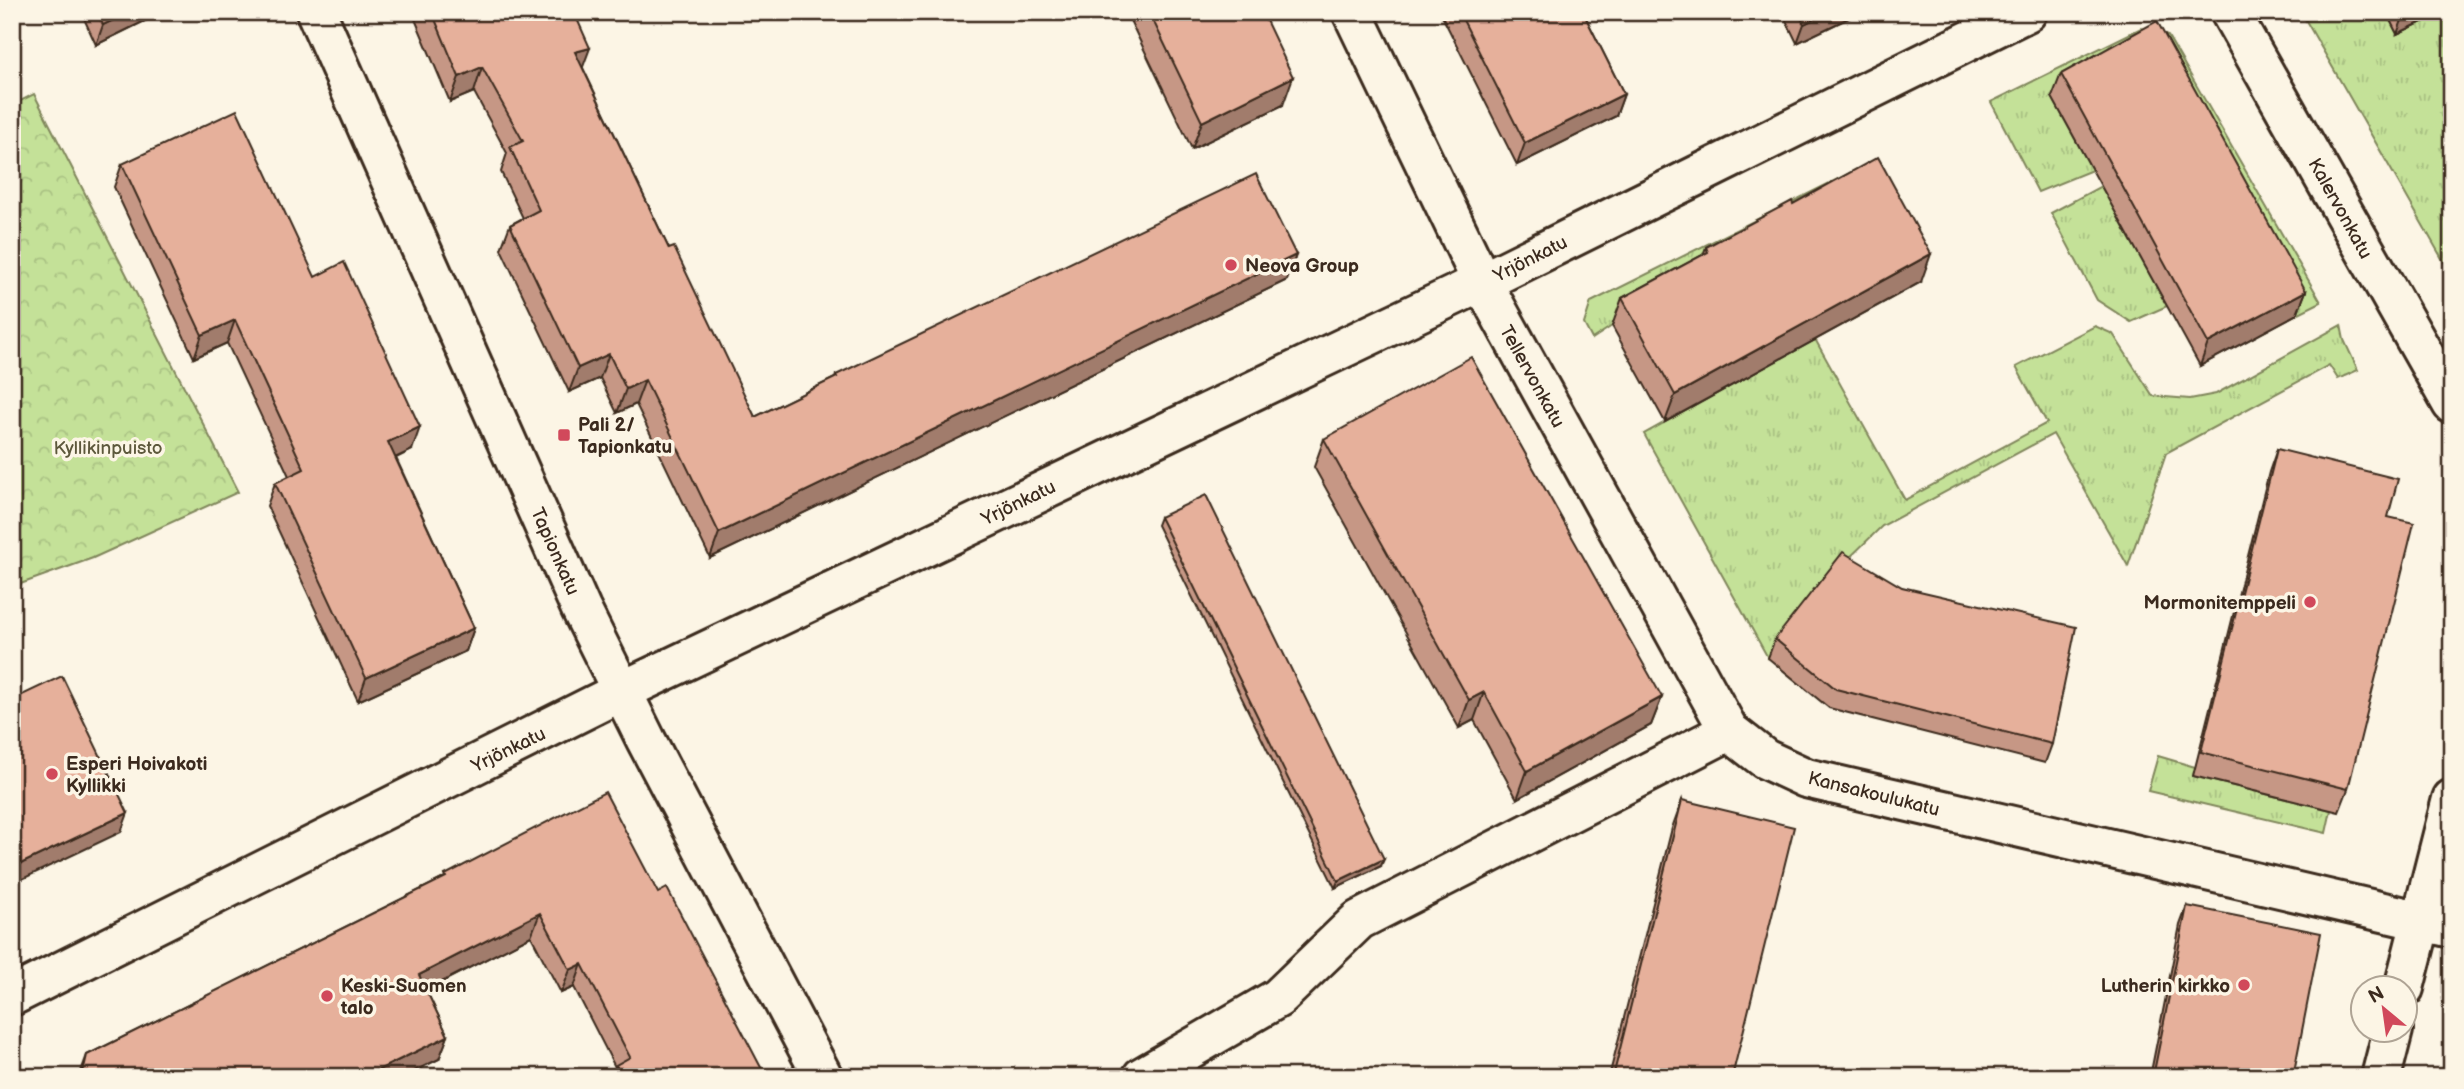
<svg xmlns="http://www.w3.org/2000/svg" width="2464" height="1089" font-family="'Balsamiq Sans',sans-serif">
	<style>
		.grass { fill: url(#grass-tufts); stroke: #80865b; stroke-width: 2 }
		.forest { fill: url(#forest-crowns); stroke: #80865b; stroke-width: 2 }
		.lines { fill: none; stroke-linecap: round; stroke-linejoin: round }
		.minor-casing { stroke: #3b2a1e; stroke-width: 44 }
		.minor { stroke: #fcf5e5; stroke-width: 38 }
		.wall { fill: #c69785; stroke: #3b2a1e; stroke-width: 2 }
		.shaded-wall { fill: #a17b6c; stroke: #3b2a1e; stroke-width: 2 }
		.building { fill: #e6b09b; stroke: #3b2a1e; stroke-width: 2 }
		.poi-dot { fill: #d1495b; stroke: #fcf5e5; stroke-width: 2.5 }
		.labels { text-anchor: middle; stroke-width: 7; stroke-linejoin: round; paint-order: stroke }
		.street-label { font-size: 19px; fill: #3b2a1e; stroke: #fcf5e5 }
		.poi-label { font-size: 19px; font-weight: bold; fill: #3b2a1e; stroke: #fcf5e5; text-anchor: start }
		.park-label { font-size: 19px; fill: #5d583c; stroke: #fcf5e5 }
	</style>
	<defs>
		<pattern id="grass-tufts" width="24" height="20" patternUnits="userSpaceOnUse" patternTransform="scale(1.75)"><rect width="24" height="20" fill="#c4e198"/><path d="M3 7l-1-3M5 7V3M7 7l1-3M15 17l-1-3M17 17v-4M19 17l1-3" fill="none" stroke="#a9c183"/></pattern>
		<pattern id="forest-crowns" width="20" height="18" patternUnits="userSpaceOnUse" patternTransform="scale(1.75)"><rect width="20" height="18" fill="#c4e198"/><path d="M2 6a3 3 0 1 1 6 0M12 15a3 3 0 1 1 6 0" fill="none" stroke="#a9c183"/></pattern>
	</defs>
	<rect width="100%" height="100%" fill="#fcf5e5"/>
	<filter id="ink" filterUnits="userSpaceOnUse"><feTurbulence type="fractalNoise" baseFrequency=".0143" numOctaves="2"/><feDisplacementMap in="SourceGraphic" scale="14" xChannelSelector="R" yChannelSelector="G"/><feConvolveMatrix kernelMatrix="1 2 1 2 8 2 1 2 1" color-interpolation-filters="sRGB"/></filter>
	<g filter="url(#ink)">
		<path class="grass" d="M2301 12H2386L2397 34 2443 12H2452V276Z
			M2141 28 2168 36 2321 302 2297 314 2149 45 2052 97 2092 170 2038 192 1991 102Z
			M1858 169 1612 326 1592 339 1584 324 1591 302Z
			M2101 186 2167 306 2131 322 2097 300 2051 213Z
			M2341 325 2344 340 2358 370 2338 379 2329 365 2166 453 2128 566 2053 434 1882 526 1836 571 1768 658 1644 434 1815 339 1905 500 2047 423 2016 367 2095 326 2113 334 2153 396 2190 399 2216 394Z
			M2158 756 2195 767 2193 776 2331 810 2326 833 2148 791Z"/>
		<path class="forest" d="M34 94 238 492 93 558 12 587V105Z"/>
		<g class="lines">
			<g class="minor-casing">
				<path id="minor" d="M316 12 581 609 646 740 823 1077
					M1352 12 1482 282 1729 731 1765 759 1806 778 2452 928
					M2230 12 2452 404
					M2404 988 2452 799
					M12 996 622 691 1482 282 2027 12
					M1142 1077 1278 998 1359 920 1729 731
					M2381 1077 2393 1030"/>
			</g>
			<use href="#minor" class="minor"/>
		</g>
		<path class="wall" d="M81 12H163L96 45Z
			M412 12H588L577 19 583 68 669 249 755 417 835 378 836 375 1296 255 1287 280 710 558 636 404 617 413 600 378 569 392 501 249 510 225 523 218 501 172 507 153 474 92 450 102Z
			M1126 12H1262L1283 105 1192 149Z
			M1440 12H1583L1624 94 1616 116 1517 165Z
			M1782 12H1861L1797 43Z
			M2386 12H2443L2397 34Z
			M2061 74 2306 291 2297 314 2200 366 2052 97Z
			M122 164 315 277 412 450 396 458 474 628 466 651 358 701 267 506 275 483 289 476 227 343 194 358 114 187Z
			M1793 204 1921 282 1665 422 1612 326 1622 298 1703 255 1706 247Z
			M1324 439 1662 697 1651 725 1517 799 1474 720 1459 728 1314 467Z
			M2277 449 2388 517 2348 789 2339 812 2193 776 2269 472Z
			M1160 517 1381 866 1335 888 1157 525Z
			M1775 639 2052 744 2045 763 1829 708 1768 658Z
			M1682 800 1732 1077H1609L1672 828Z
			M445 875 658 893 766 1077H612L615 1067 574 987 561 993 531 936 426 990 448 1036 439 1059 402 1077H79L87 1055 444 878Z
			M2187 906 2293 1077H2150L2180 925Z"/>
		<path class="shaded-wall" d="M130 12H163L96 45 103 25Z
			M567 12H588L561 28Z
			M1828 12H1861L1797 43 1804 24Z
			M2405 12H2443L2397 34Z
			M590 48 581 72 575 52Z
			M482 67 474 92 450 102 459 77Z
			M1293 77 1283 105 1192 149 1202 122Z
			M1624 94 1616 116 1517 165 1525 143Z
			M1931 254 1921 282 1665 422 1675 395Z
			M1296 255 1287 280 710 558 719 533Z
			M2306 291 2297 314 2200 366 2208 343Z
			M235 320 227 343 194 358 202 335Z
			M609 354 600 378 569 392 578 368Z
			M645 380 636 404 617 413 626 389Z
			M420 427 412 450 380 465 388 442Z
			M474 628 466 651 358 701 366 678Z
			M1484 692 1474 720 1459 728 1469 700Z
			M1662 697 1651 725 1517 799 1527 771Z
			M128 813 121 832 12 884V868Z
			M1384 859 1381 866 1335 888 1338 881Z
			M540 913 531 936 411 998 419 975Z
			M582 964 574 987 561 993 570 970Z
			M448 1036 439 1059 402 1077H364Z"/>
		<path class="building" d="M97 12H130L103 25Z
			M432 12H574L590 48 575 52 669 249 674 247 755 417 837 377 836 375 1256 174 1296 255 719 533 645 380 626 389 609 354 578 368 510 225 539 210 510 147 523 141 482 67 459 77Z
			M1149 12H1262L1293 77 1202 122Z
			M1459 12H1583L1624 94 1525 143Z
			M1798 12H1828L1804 24Z
			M2157 21 2306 291 2208 343 2061 74Z
			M237 110 315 277 344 262 420 427 388 442 474 628 366 678 275 483 304 469 235 320 202 335 122 164Z
			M1878 157 1931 254 1675 395 1622 298 1708 252 1706 247 1792 201 1793 204Z
			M1471 357 1662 697 1527 771 1484 692 1469 700 1324 439Z
			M2277 449 2398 479 2388 517 2414 523 2348 789 2201 752Z
			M1206 495 1384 859 1338 881 1160 517Z
			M1843 552 1902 587 2076 627 2052 744 1836 689 1775 639Z
			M62 676 128 813 12 868V694L14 699Z
			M605 792 658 893 667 888 766 1077H622L616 1065 630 1057 582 964 570 970 540 913 419 975 448 1036 364 1077H82L87 1055 446 877 445 875Z
			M1682 800 1794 827 1732 1077H1613Z
			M2187 906 2321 933 2293 1077H2153Z"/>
	</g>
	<g class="poi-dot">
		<circle cx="1231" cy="265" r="7"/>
		<rect x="557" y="428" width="14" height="14" rx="3.5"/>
		<circle cx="2310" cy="602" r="7"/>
		<circle cx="52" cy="774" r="7"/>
		<circle cx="2244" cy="985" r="7"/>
		<circle cx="327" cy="996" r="7"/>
	</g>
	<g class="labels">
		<g class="street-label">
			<text transform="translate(2341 208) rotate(61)" y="7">Kalervonkatu</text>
			<text transform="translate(1530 258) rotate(-27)" y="7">Yrjönkatu</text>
			<text transform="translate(1533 376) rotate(61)" y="7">Tellervonkatu</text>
			<text transform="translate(1018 502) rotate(-26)" y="7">Yrjönkatu</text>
			<text transform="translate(556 551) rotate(66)" y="7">Tapionkatu</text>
			<text transform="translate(508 749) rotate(-26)" y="7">Yrjönkatu</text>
			<text transform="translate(1874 793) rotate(14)" y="7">Kansakoulukatu</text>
		</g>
		<g class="poi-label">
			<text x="1245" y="272">Neova Group</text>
			<text x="578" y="431">Pali 2/<tspan x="578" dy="22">Tapionkatu</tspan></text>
			<text x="2296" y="609" text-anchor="end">Mormonitemppeli</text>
			<text x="66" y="770">Esperi Hoivakoti<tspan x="66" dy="22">Kyllikki</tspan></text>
			<text x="341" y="992">Keski-Suomen<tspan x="341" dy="22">talo</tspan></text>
			<text x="2230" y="992" text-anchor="end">Lutherin kirkko</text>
		</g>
		<g class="park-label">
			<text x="108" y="454">Kyllikinpuisto</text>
		</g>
	</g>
	<rect width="2464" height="1089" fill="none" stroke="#fcf5e5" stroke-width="42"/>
	<rect x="21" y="21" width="2422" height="1047" fill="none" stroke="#3b2a1e" stroke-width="2.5" filter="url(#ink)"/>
	<g transform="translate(2384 1009) rotate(331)"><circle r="33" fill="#fcf5e5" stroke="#afa495" stroke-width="2"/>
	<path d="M0-5L12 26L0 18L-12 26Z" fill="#d1495b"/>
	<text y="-10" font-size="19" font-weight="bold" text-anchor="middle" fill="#3b2a1e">N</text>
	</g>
</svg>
